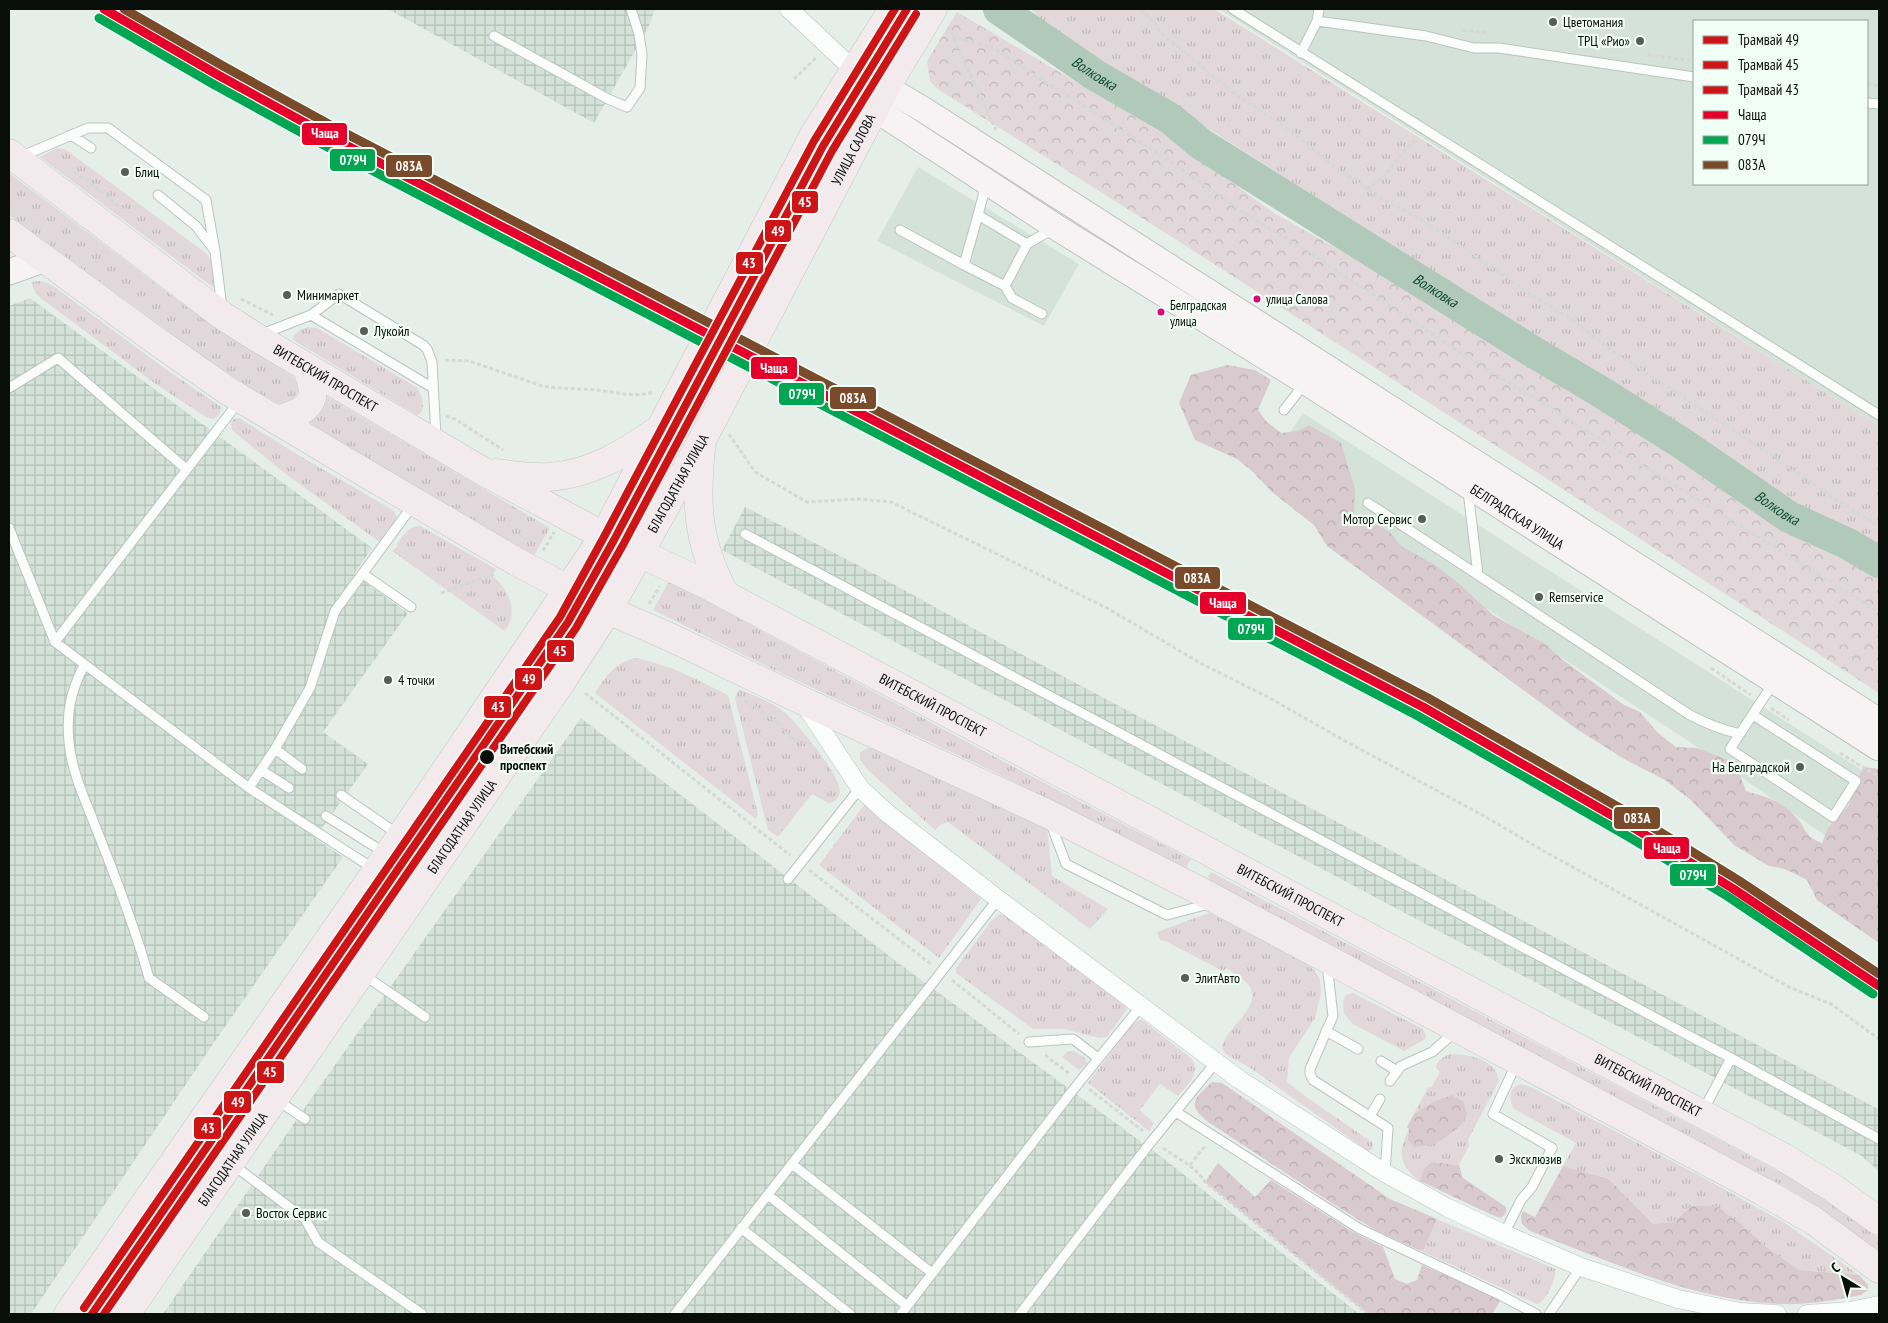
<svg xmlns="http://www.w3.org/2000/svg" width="1888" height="1323" font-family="'PT Sans Narrow',sans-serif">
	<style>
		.built { fill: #d4e2d9; fill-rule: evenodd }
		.industrial { fill: url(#industrial-grid) }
		.grass { fill: url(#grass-tufts) }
		.forest { fill: url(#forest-crowns) }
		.park { fill: url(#park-crowns) }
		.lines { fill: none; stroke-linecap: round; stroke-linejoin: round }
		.river { stroke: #b1c9bb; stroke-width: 32 }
		.lane-casing { stroke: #bdc3c0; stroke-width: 11 }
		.street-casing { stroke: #bdc3c0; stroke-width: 19 }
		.secondary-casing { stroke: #bdc3c0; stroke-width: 27 }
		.primary-casing { stroke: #c5c8c7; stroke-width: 29 }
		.path { stroke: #d5d8d6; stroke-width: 3; stroke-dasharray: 4 2.5; stroke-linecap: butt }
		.lane { stroke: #fbfcfc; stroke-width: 9 }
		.street { stroke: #fbfcfc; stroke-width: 18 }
		.secondary { stroke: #f7f3f5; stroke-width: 25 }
		.primary { stroke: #f2eaed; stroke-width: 28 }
		.rail-1-casing { stroke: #f0fef6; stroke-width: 12 }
		.rail-2-casing { stroke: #f0fef6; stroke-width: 12 }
		.rail-3-casing { stroke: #f0fef6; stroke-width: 12 }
		.rail-1 { stroke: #e4002b; stroke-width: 9 }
		.rail-2 { stroke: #00a651; stroke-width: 9 }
		.rail-3 { stroke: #7a4b2a; stroke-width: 9 }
		.tram-1-casing { stroke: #f0fef6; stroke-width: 11 }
		.tram-2-casing { stroke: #f0fef6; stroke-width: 11 }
		.tram-3-casing { stroke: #f0fef6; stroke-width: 11 }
		.tram-1 { stroke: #ce1417; stroke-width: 8 }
		.tram-2 { stroke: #ce1417; stroke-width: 8 }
		.tram-3 { stroke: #ce1417; stroke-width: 8 }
		.poi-dot { fill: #565c59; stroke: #f0fef6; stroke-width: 2 }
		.bus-dot { fill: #e5007d; stroke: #f0fef6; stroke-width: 2 }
		.stop-dot { fill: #090e0b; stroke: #f0fef6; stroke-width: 2 }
		.labels { text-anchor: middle; stroke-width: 4.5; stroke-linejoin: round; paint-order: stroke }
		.bus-label { font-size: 13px; fill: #090e0b; stroke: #f0fef6; text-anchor: start }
		.poi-label { font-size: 14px; fill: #090e0b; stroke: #f0fef6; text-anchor: start }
		.street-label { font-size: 14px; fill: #090e0b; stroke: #f0fef6 }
		.stop-label { font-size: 14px; font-weight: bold; fill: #090e0b; stroke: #f0fef6; text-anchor: start }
		.water-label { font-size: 15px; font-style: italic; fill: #134a32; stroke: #f0fef6 }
		.line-badge { stroke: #f0fef6; stroke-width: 2 }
		.badge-label { font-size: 14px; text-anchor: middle; font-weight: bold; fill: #fff }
	</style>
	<defs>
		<pattern id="industrial-grid" width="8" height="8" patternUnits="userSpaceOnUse" patternTransform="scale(1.25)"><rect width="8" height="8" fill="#d4e2d9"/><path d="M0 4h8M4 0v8" fill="none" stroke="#b5c1b9"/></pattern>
		<pattern id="grass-tufts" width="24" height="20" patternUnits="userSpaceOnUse" patternTransform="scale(1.25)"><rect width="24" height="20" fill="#e2d8dc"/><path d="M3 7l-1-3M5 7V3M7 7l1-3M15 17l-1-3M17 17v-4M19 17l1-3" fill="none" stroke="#c1b8bb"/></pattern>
		<pattern id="forest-crowns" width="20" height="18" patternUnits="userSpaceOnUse" patternTransform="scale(1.25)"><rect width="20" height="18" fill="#d9cad0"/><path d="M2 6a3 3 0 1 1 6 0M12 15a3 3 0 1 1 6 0" fill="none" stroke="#b9acb1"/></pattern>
		<pattern id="park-crowns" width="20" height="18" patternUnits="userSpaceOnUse" patternTransform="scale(1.25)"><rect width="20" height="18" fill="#e2d8dc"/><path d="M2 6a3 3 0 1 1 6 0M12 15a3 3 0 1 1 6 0" fill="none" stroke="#c1b8bb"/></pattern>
	</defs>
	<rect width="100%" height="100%" fill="#e6eeea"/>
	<path class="built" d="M1219 9H1879V426L1771 358ZM1694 21H1867V184H1694Z
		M918 167 1079 264 1044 326 877 241Z
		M1303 413 1879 781V873L1702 750 1268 465Z"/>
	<path class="industrial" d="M388 9H655L649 26 594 123Z
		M30 298 372 548 354 574 408 613 323 732 368 764 315 838 343 857 211 1047 31 1314H9V306Z
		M745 507 875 574 1004 645 1878 1109 1879 1171 1860 1155 722 550Z
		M581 718 897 962 1163 1158 1359 1314H163L308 1103Z"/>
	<path class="grass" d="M1031 9H1214L1879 426V548L1861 536 1829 520 1796 509 1731 462 1157 96 1120 77 1056 34Z
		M57 148 65 149 207 254 211 260 214 288 40 157Z
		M9 173 164 290 226 335 292 376C306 392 294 401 278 406L205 358 9 215Z
		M40 281 48 283 56 288 167 370 221 407C221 414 218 417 212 419L206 417 157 385 42 299 36 294 31 282Z
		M308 327 317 328 416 387C422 395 425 403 421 413L417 415 293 340 294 335 300 330Z
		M324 395 550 528 534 555 306 422Z
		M239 418 300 456 391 509 395 513 397 518 381 543 287 475 232 430 231 422 234 419Z
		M420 526 496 569 492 576C508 587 519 612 506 629L503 630 392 551 398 546 397 544C403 536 408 526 420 526Z
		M669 581 995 757 1192 860 1188 863 1187 869 988 769 774 670 653 610Z
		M636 658C670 665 698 680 728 695L758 814 756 819 595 693C606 676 615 662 636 658Z
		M739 689C754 696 771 701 784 712 797 722 835 770 839 786 841 793 839 798 833 802L828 803 812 794 778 837 768 830 735 698Z
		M873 747 1047 827 1052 876 1108 909 1090 929 948 822 942 824 935 830 868 770 860 760V753L865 749Z
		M865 804 981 899 939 958 819 865Z
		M1211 872 1793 1179 1827 1200 1879 1238V1251L1820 1208 1787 1188 1210 881 1208 876Z
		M1209 913 1306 963 1314 970 1320 979 1321 993 1315 1018 1289 1058 1287 1082 1305 1096 1373 1143V1149L1371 1150 1368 1151 1252 1069 1226 1054 1222 1049C1222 1029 1262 1010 1250 987 1246 980 1233 973 1226 968L1223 971 1167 942 1160 940 1157 932Z
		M1000 914 1006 916 1128 1008 1107 1037 1099 1038 1064 1029H1033L956 973V968L992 920Z
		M1353 993 1423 1029 1426 1036 1425 1039 1404 1051 1353 1024 1344 1014 1343 1001 1346 995Z
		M1141 1019 1192 1059C1201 1074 1187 1085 1178 1096L1160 1084 1140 1110 1154 1123 1149 1131 1088 1083 1132 1025Z
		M1068 1051H1074L1086 1059 1087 1064 1079 1070 1062 1057Z
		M1450 1054C1468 1054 1497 1059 1499 1081L1468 1140 1469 1146 1459 1165 1431 1162 1424 1168 1420 1181C1398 1166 1398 1151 1409 1129L1449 1135 1461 1125 1466 1115 1431 1103 1414 1114 1428 1087 1431 1088 1440 1072 1436 1068C1437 1060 1443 1057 1450 1054Z
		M1520 1084 1531 1087 1704 1178 1785 1223 1859 1275 1799 1270 1765 1246 1740 1223 1716 1206H1691L1674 1222 1653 1224 1609 1179 1563 1166 1576 1143 1514 1109C1508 1100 1509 1088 1520 1084Z
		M1437 1219 1555 1269C1557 1278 1546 1302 1537 1304L1419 1250 1424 1249Z"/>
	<path class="forest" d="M1227 365 1255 370 1271 380 1258 410 1266 421 1281 433 1298 431 1309 425 1341 443 1355 489 1354 516 1368 520 1390 532 1401 546 1435 565 1457 582 1493 615 1545 644 1563 660 1624 705 1640 712 1658 733 1676 747 1697 748 1730 761 1740 775 1746 791C1766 797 1780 800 1795 816 1807 828 1803 836 1822 843L1828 828 1849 806 1855 784 1864 767 1879 769V943L1817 900 1807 880 1785 869 1769 866 1734 845 1692 801 1665 780 1626 760 1578 730 1327 546 1314 525 1272 492 1252 471 1237 459 1195 440 1179 403 1191 375Z
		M1212 1082 1222 1083 1390 1199 1437 1219 1424 1249 1419 1250 1375 1230 1316 1193 1208 1122C1186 1104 1194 1099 1212 1082Z
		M1452 1095 1464 1102 1467 1115 1461 1125 1449 1135 1433 1145 1414 1147 1408 1140 1409 1129 1407 1127 1414 1114 1431 1103Z
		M1431 1162 1459 1165 1463 1178 1506 1207C1507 1212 1505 1215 1501 1218L1492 1215 1420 1181 1424 1168Z
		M1218 1163 1255 1197 1271 1180 1353 1232 1383 1247 1395 1279 1407 1284 1417 1280 1422 1265 1501 1300 1492 1314H1368L1205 1182Z
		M1563 1166 1609 1179 1653 1224 1674 1222 1691 1206H1716L1740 1223 1765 1246 1799 1270 1859 1275 1868 1285V1290L1861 1295C1835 1300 1808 1305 1782 1304 1693 1301 1612 1262 1530 1231L1522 1224 1521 1216 1523 1211 1535 1217Z"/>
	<path class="park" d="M957 12 1164 133 1274 213 1375 270 1511 355 1758 506 1805 542 1878 576 1879 693 1183 244 936 88 930 81 927 61Z"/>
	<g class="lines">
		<path class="river" id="s1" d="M999 9 1095 75 1171 119 1201 144 1530 350 1601 392 1683 444 1789 517 1848 544 1879 562"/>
		<g class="lane-casing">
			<path id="lane" d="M1233 9 1879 415
				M1317 21 1426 36 1474 48H1499L1694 77
				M494 36 608 99 627 107 640 88 642 55 639 34 631 9
				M1301 53 1317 21 1319 9
				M1867 103 1879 104
				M71 135 91 148
				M20 157 88 128H108L206 200 215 251
				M984 184 983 196 978 215 1027 244 1044 234 1055 231
				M158 195 196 226 215 251 222 308
				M978 215 964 265 1005 286 1027 244
				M900 230 964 265
				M1005 286 1012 298 1042 314
				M311 315 339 294 423 345 427 349 432 362 436 437
				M262 334 311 315 433 388
				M9 388 58 358 186 469
				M1284 410 1305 383
				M1468 491 1478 575 1690 715C1707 724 1722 730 1740 734
				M1368 503 1478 575
				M9 528 55 642 249 788 374 869
				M745 534 1731 1058 1879 1139
				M363 574 411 607
				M55 642 240 400
				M84 665C71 691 66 712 69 742 71 770 86 802 96 828 116 878 135 927 149 978L204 1017
				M1753 715 1856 781 1833 817 1730 749 1774 682
				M275 749 302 769
				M261 770 289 788
				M249 788 275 749 310 688 335 611 413 505
				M341 795 399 835
				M326 816 385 853
				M1051 824 1066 864 1167 915 1209 904
				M788 879 860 788
				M1327 964 1333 1016 1310 1069V1074L1313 1080 1388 1128 1385 1173
				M364 975 425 1017
				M1326 1031 1358 1049
				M1029 1042 1073 1039 1098 1058
				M1381 1061 1397 1071
				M1390 1081 1401 1066 1432 1052 1456 1031
				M277 1100 305 1119
				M1703 1111 1731 1058
				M1176 1112 1360 1229 1502 1296 1536 1314
				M1370 1116 1380 1099
				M232 1164 305 1219 318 1242 422 1314
				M792 1164 932 1273
				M768 1195 907 1306
				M741 1228 850 1314
				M1504 1234 1521 1200 1532 1187 1552 1148 1493 1114 1517 1062
				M675 1314 998 899
				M901 1314 1073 1090 1141 1006
				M1020 1314 1147 1147 1216 1062
				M1549 1314 1581 1267"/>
		</g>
		<g class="street-casing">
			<path id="street" d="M789 9 854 70
				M803 702 860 788 887 813 998 899 1240 1080 1385 1173 1448 1208 1504 1234 1581 1267 1678 1299 1740 1312 1777 1314
				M1807 1314 1850 1311 1879 1305"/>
		</g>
		<g class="secondary-casing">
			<g id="secondary">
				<path id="s2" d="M854 70 875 109 1059 229 1306 382 1879 748"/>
				<path d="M870 78 924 110 1879 721"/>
				<path d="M9 272 45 259"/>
			</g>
		</g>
		<g class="primary-casing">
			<g id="primary">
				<path id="s3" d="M9 153 223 316 256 337 484 472 604 536 703 583 1783 1157 1833 1188 1879 1221"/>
				<path d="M9 233 155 340 228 391 350 464 517 562 608 610 672 638 801 700 1048 814 1198 890 1762 1191 1814 1221 1879 1269"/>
				<path d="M276 420C310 411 321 402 306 367"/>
				<path d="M701 448C698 480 696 514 705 545 709 562 717 579 725 595"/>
				<path d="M495 473C513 475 532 478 549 477 591 474 624 454 658 430"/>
				<path d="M68 1314 401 836 604 536 815 133 893 9"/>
				<path id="s4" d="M126 1314 562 681 608 610 701 442 886 87 933 9"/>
			</g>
		</g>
		<path class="path" d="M1141 9 1156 24 1161 33 1240 98 1287 128 1331 164 1380 198 1419 218 1553 309 1570 318 1611 350 1765 451 1827 494 1879 526
			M948 27 996 130
			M1463 30 1489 33
			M952 37 990 46 1159 154 1241 211 1316 257 1461 353 1879 612
			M1648 55 1694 61
			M794 79 817 57
			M1867 84 1879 86
			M74 172 84 178 125 211
			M1367 189 1385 176 1407 147 1417 138
			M241 299 273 315
			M445 360 469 361 542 386C560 389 578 388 596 390 616 392 634 398 654 392
			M446 416 455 419 503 450
			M729 434 755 472 807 502 858 499 891 502 1107 608 1202 664 1266 696 1347 742 1484 816 1542 850 1789 987 1831 1004 1879 1039
			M543 551 554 532
			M441 593 495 574
			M649 604 660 586
			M1711 668 1751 695
			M585 693 790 855
			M745 700 775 721 792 738 811 745
			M1771 708 1789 720
			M1840 753 1879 777
			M809 870 931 964
			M952 980 1019 1034
			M1045 1055 1070 1074
			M1089 1089 1143 1131
			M1163 1148C1178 1159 1194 1165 1205 1182L1368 1314
			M1190 1165 1205 1146"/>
		<use href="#lane" class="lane"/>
		<use href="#street" class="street"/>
		<use href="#secondary" class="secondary"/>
		<use href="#primary" class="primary"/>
		<g class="rail-1-casing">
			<path id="rail-1" d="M104 9 218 75 338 141 1423 707 1634 828 1732 888 1879 986"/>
		</g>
		<g class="rail-2-casing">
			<path id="rail-2" d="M99 18 213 84 333 150 1418 716 1629 837 1727 896 1873 994"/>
		</g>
		<g class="rail-3-casing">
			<path id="rail-3" d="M124 9 223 66 343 132 1428 698 1639 819 1738 880 1879 974"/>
		</g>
		<use href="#rail-1" class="rail-1"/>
		<use href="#rail-2" class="rail-2"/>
		<use href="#rail-3" class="rail-3"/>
		<g class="tram-1-casing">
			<path id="tram-1" d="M92 1314 568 622 614 540 823 146 907 9"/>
		</g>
		<g class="tram-2-casing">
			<path id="tram-2" d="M104 1314 576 628 623 545 832 151 916 14"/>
		</g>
		<g class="tram-3-casing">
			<path id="tram-3" d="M84 1308 560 617 605 535 814 141 895 9"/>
		</g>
		<use href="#tram-1" class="tram-1"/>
		<use href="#tram-2" class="tram-2"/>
		<use href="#tram-3" class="tram-3"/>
	</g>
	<g class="poi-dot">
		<circle cx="1553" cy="22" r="5"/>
		<circle cx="1640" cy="41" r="5"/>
		<circle cx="125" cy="172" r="5"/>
		<circle cx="287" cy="295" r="5"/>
		<circle cx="364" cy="331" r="5"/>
		<circle cx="1422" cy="519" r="5"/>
		<circle cx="1539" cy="597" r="5"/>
		<circle cx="388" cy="680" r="5"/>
		<circle cx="1800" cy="767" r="5"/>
		<circle cx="1185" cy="978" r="5"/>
		<circle cx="1499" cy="1159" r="5"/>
		<circle cx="246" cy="1213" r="5"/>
	</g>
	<g class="bus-dot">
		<circle cx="1257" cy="299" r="4.5"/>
		<circle cx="1161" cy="312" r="4.5"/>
	</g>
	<circle class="stop-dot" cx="487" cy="757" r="8"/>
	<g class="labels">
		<g class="bus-label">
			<text x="1266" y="304">улица Салова</text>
			<text x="1170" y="310">Белградская<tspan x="1170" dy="16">улица</tspan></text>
		</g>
		<g class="poi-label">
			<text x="1563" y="27">Цветомания</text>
			<text x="1630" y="46" text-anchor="end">ТРЦ «Рио»</text>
			<text x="135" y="177">Блиц</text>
			<text x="297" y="300">Минимаркет</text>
			<text x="374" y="336">Лукойл</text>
			<text x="1412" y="524" text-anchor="end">Мотор Сервис</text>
			<text x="1549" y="602">Remservice</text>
			<text x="398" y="685">4 точки</text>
			<text x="1790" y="772" text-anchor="end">На Белградской</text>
			<text x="1195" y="983">ЭлитАвто</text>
			<text x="1509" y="1164">Эксклюзив</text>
			<text x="256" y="1218">Восток Сервис</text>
		</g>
		<g class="street-label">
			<text dy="5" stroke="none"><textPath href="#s4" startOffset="1375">УЛИЦА САЛОВА</textPath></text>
			<text dy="5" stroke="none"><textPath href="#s3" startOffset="389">ВИТЕБСКИЙ ПРОСПЕКТ</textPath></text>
			<text dy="5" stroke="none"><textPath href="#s4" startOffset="998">БЛАГОДАТНАЯ УЛИЦА</textPath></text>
			<text dy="5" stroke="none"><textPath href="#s2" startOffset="805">БЕЛГРАДСКАЯ УЛИЦА</textPath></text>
			<text dy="5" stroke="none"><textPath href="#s3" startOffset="1079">ВИТЕБСКИЙ ПРОСПЕКТ</textPath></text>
			<text dy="5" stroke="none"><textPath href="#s4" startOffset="592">БЛАГОДАТНАЯ УЛИЦА</textPath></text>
			<text dy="5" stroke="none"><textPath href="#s3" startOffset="1484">ВИТЕБСКИЙ ПРОСПЕКТ</textPath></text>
			<text dy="5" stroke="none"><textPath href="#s3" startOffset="1889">ВИТЕБСКИЙ ПРОСПЕКТ</textPath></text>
			<text dy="5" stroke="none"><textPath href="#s4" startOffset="188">БЛАГОДАТНАЯ УЛИЦА</textPath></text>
		</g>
		<g class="stop-label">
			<text x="500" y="754">Витебский<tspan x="500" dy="16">проспект</tspan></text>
		</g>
		<g class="water-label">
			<text dy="5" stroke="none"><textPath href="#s1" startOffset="115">Волковка</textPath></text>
			<text dy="5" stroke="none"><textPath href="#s1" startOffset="520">Волковка</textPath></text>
			<text dy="5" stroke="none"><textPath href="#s1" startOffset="925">Волковка</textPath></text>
		</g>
	</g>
	<g class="line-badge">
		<rect x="301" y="122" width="47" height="24" rx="5" fill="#e4002b"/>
		<rect x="329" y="148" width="47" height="24" rx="5" fill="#00a651"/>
		<rect x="385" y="154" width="48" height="24" rx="5" fill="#7a4b2a"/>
		<rect x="791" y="190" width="28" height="24" rx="5" fill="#ce1417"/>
		<rect x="764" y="219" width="28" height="24" rx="5" fill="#ce1417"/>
		<rect x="735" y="251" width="29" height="24" rx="5" fill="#ce1417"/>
		<rect x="750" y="356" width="48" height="24" rx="5" fill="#e4002b"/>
		<rect x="778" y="382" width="47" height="24" rx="5" fill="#00a651"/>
		<rect x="829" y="386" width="48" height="24" rx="5" fill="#7a4b2a"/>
		<rect x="1174" y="566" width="47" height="24" rx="5" fill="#7a4b2a"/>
		<rect x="1199" y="591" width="48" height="24" rx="5" fill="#e4002b"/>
		<rect x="1227" y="617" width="47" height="24" rx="5" fill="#00a651"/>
		<rect x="546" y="639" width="29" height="24" rx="5" fill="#ce1417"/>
		<rect x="514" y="667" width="29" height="24" rx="5" fill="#ce1417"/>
		<rect x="483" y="695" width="29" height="24" rx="5" fill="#ce1417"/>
		<rect x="1613" y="806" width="48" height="24" rx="5" fill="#7a4b2a"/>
		<rect x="1643" y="836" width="47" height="24" rx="5" fill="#e4002b"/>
		<rect x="1669" y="863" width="48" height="24" rx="5" fill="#00a651"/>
		<rect x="256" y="1060" width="29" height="24" rx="5" fill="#ce1417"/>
		<rect x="223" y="1090" width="29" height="24" rx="5" fill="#ce1417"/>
		<rect x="193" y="1116" width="29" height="24" rx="5" fill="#ce1417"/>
	</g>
	<g class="badge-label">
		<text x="325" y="138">Чаща</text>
		<text x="353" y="165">079Ч</text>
		<text x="409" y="171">083А</text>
		<text x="805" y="207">45</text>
		<text x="778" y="236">49</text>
		<text x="749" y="268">43</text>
		<text x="774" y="373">Чаща</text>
		<text x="802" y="399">079Ч</text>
		<text x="853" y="403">083А</text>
		<text x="1197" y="583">083А</text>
		<text x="1223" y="608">Чаща</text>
		<text x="1251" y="634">079Ч</text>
		<text x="560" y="656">45</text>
		<text x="529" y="684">49</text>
		<text x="498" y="712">43</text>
		<text x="1637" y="823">083А</text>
		<text x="1667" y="853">Чаща</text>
		<text x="1693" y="880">079Ч</text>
		<text x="270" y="1077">45</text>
		<text x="238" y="1107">49</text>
		<text x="208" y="1133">43</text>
	</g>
	<rect width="1888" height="1323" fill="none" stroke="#090e0b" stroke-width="20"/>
	<rect x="1693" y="20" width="175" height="165" fill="#f0fef6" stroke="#949e98"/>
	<rect x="1703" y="36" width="25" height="8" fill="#ce1417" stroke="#949e98"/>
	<text x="1738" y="45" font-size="15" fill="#090e0b">Трамвай 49</text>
	<rect x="1703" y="61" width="25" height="8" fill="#ce1417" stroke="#949e98"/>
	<text x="1738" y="70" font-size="15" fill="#090e0b">Трамвай 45</text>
	<rect x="1703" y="86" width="25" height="8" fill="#ce1417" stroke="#949e98"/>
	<text x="1738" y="95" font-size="15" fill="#090e0b">Трамвай 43</text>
	<rect x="1703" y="111" width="25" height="8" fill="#e4002b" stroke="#949e98"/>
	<text x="1738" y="120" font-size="15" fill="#090e0b">Чаща</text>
	<rect x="1703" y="136" width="25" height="8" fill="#00a651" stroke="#949e98"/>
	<text x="1738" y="145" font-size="15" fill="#090e0b">079Ч</text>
	<rect x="1703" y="161" width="25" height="8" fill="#7a4b2a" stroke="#949e98"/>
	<text x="1738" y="170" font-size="15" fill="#090e0b">083А</text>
	<g transform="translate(1843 1278) rotate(323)" stroke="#f0fef6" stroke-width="4" paint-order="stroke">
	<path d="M0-4L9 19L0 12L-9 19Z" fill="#090e0b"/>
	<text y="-8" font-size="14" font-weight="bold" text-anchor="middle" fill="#090e0b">С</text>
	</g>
</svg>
